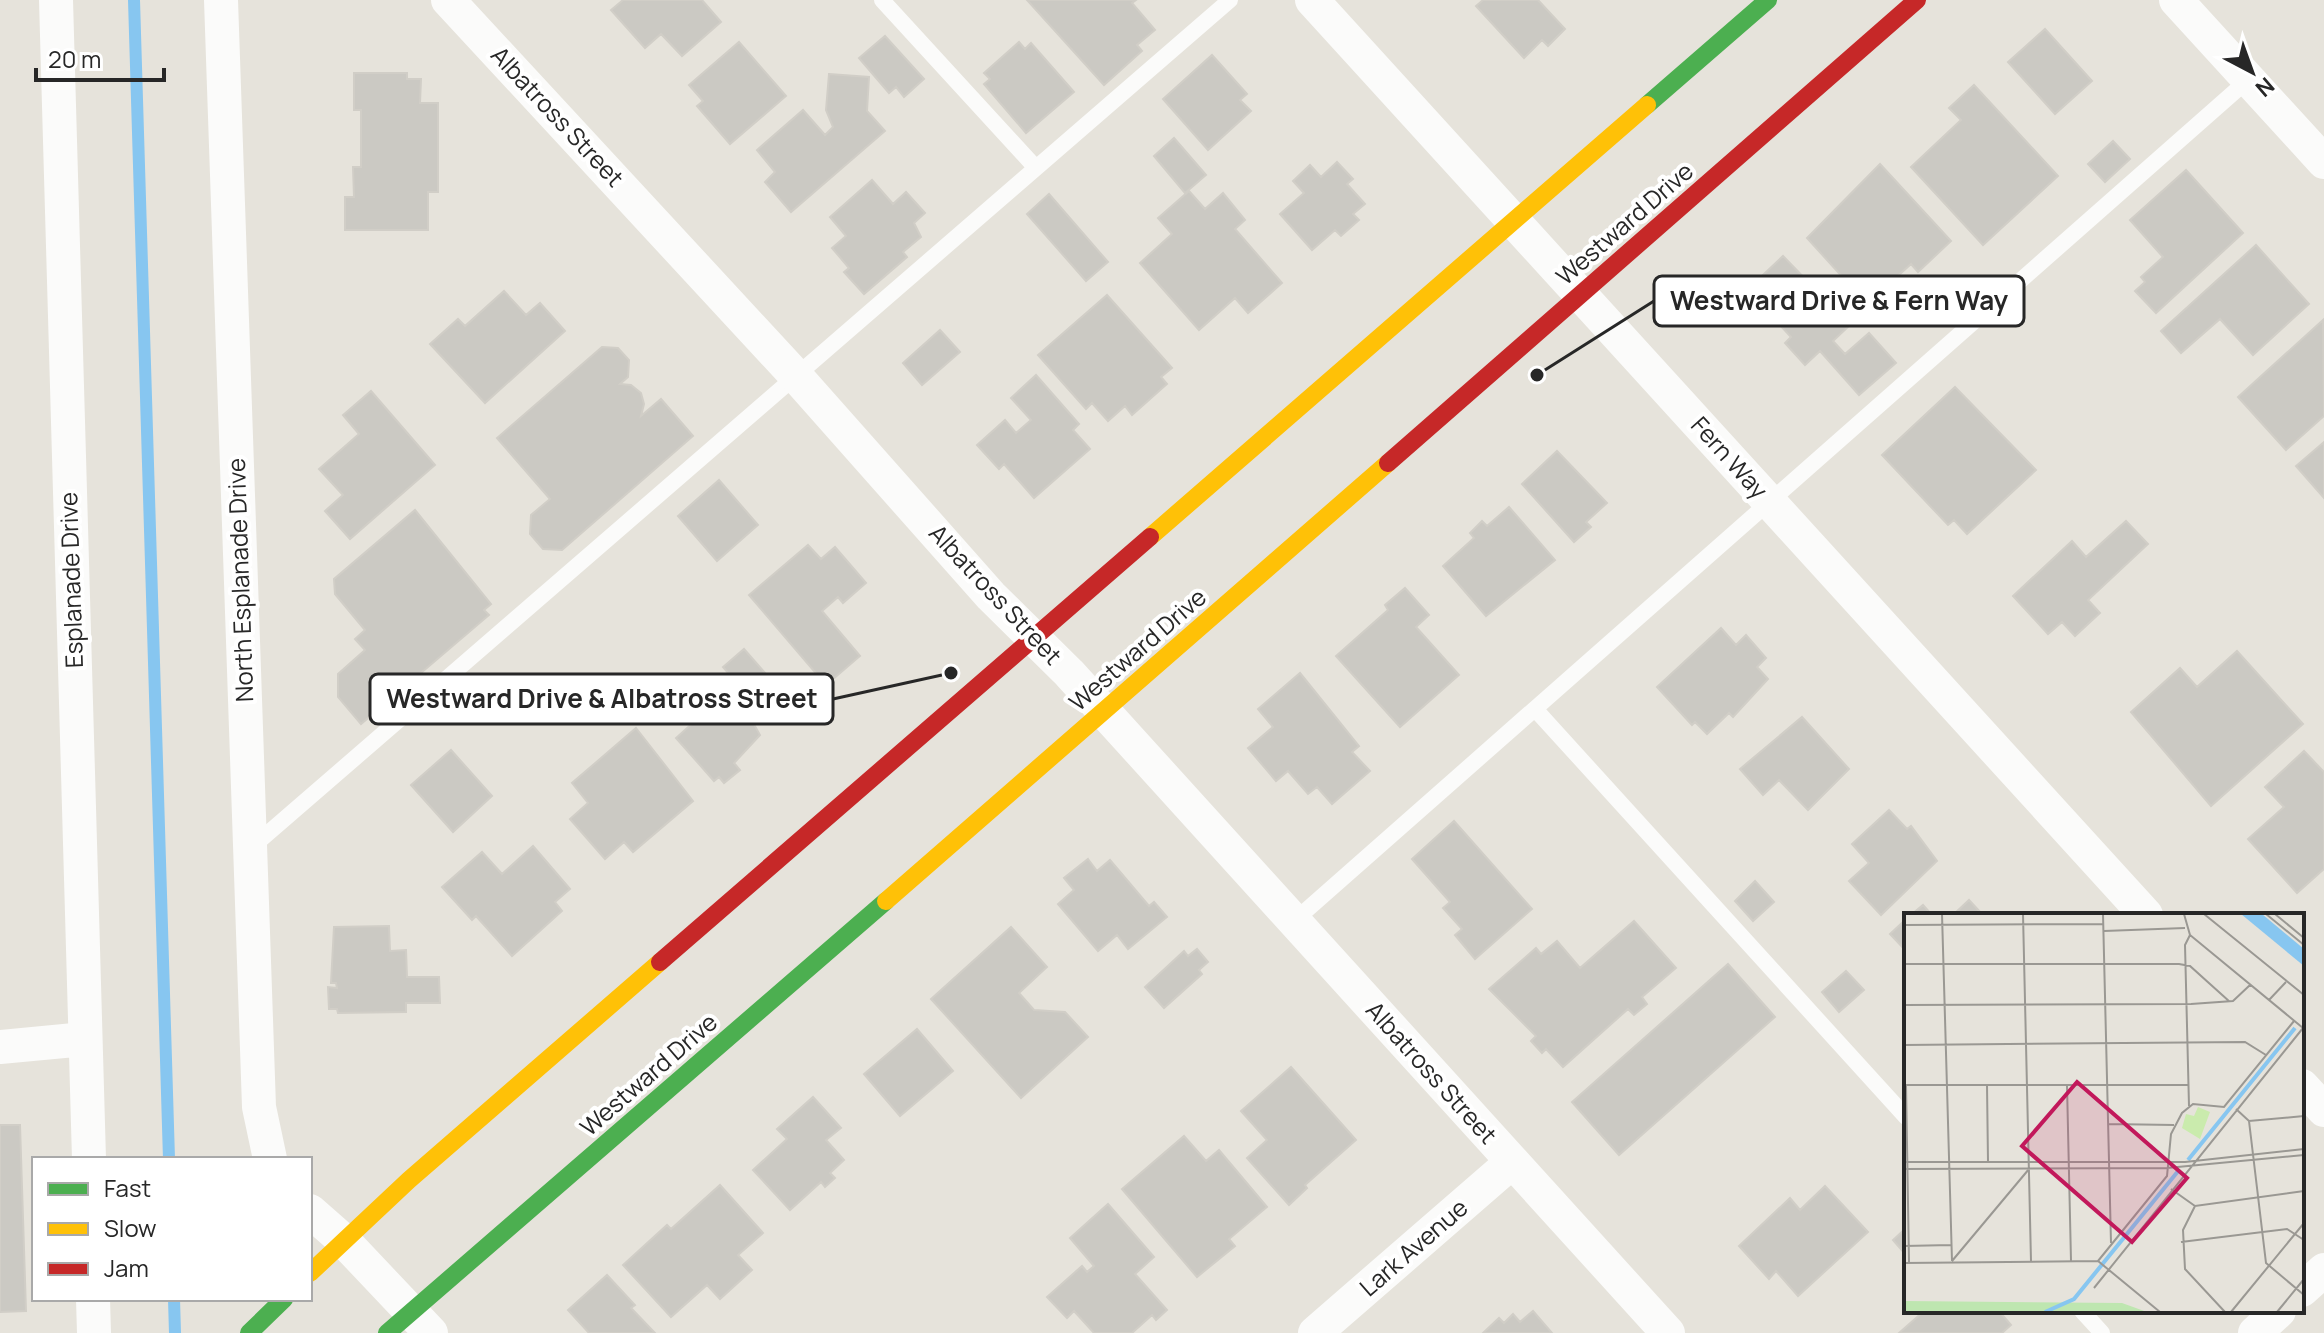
<svg xmlns="http://www.w3.org/2000/svg" width="2324" height="1333" font-family="Manrope,sans-serif">
	<style>
		.lines { fill: none; stroke-linecap: round; stroke-linejoin: round }
		.stream { stroke: #87c6f0; stroke-width: 12 }
		.building { fill: #cbc9c3; stroke: #d1cec7; stroke-width: 2 }
		.lane { stroke: #fbfbfa; stroke-width: 16 }
		.street { stroke: #fbfbfa; stroke-width: 34 }
		.fast { stroke: #4caf50; stroke-width: 18 }
		.slow { stroke: #ffc107; stroke-width: 18 }
		.jam { stroke: #c62828; stroke-width: 18 }
		.labels { text-anchor: middle; stroke-width: 8; stroke-linejoin: round; paint-order: stroke }
		.street-label { font-size: 24px; fill: #272727; stroke: #fff }
		.inset-river { fill: none; stroke: #87c6f0; stroke-width: 4 }
		.inset-road { fill: none; stroke: #9a9893; stroke-width: 2 }
		.view { fill: #c2185b; fill-opacity: 0.15; stroke: #c2185b; stroke-width: 4 }
		.inset-edge { fill: none; stroke: #272727; stroke-width: 4 }
		.leader { fill: none; stroke: #272727; stroke-width: 3 }
		.callout-dot { fill: #272727; stroke: #fff; stroke-width: 3 }
		.callout { fill: #fff; stroke: #272727; stroke-width: 3 }
		.callout-label { font-size: 26px; text-anchor: middle; font-weight: bold; fill: #272727 }
	</style>
	<rect width="100%" height="100%" fill="#e6e3db"/>
	<g class="lines">
		<path class="stream" d="M134 0 169 1159
			M174 1299 175 1333"/>
	</g>
	<path class="building" d="M623 0H702L721 22 682 56 661 34 645 48 611 10Z
		M1027 0H1136L1132 3 1155 30 1137 45 1142 51 1104 85Z
		M1483 0H1538L1565 29 1548 46 1542 40 1524 58 1476 6Z
		M2045 29 2092 81 2055 114 2008 62Z
		M885 36 924 79 904 97 896 87 889 93 859 58Z
		M739 42 786 96 730 144 697 106 703 101 689 85Z
		M1019 42 1025 49 1031 43 1074 92 1026 133 984 84 990 79 984 73Z
		M1212 55 1247 94 1240 100 1251 111 1208 150 1163 99Z
		M354 73H407V79H421L420 103H438V192H428V230H345V197H354L353 167H361V110H354Z
		M829 74 869 77 867 111 885 131 791 212 765 182 775 172 757 150 803 110 825 135 833 127 826 110Z
		M1974 85 2058 176 1983 245 1911 167 1961 120 1949 108Z
		M1174 138 1206 175 1185 193 1154 156Z
		M2113 141 2130 159 2105 182 2088 164Z
		M1337 162 1353 179 1347 184 1365 204 1353 214 1359 220 1341 236 1335 230 1312 250 1280 214 1304 193 1293 181 1310 165 1321 177Z
		M1880 164 1951 241 1918 272 1911 264 1867 304 1807 238Z
		M2186 170 2243 233 2156 313 2135 291 2145 282 2141 277 2163 257 2130 220Z
		M872 180 893 204 906 192 925 213 914 223 921 237 903 252 907 257 864 294 844 272 849 268 832 248 846 236 830 217Z
		M1189 191 1205 209 1223 193 1245 220 1235 229 1282 283 1248 313 1235 298 1199 330 1140 263 1172 234 1158 218Z
		M1049 194 1108 262 1086 281 1027 214Z
		M2256 245 2309 304 2253 355 2220 319 2181 353 2161 331Z
		M1783 256 1850 325 1833 341 1845 354 1869 333 1896 363 1859 395 1820 351 1805 365 1785 343 1791 337 1747 290Z
		M504 291 526 315 540 303 565 331 485 403 430 344 458 319 465 326Z
		M1107 295 1172 368 1161 377 1167 384 1132 415 1125 406 1108 421 1092 403 1086 409 1038 355Z
		M2323 320 2324 416 2286 450 2238 397Z
		M940 330 960 352 922 385 903 363Z
		M602 347 618 348 629 360 628 377 620 384 631 385 641 393 644 404 641 416 661 399 693 436 562 550 543 549 530 534 531 515 550 499 497 438Z
		M1036 375 1079 424 1073 430 1090 449 1034 498 1004 464 999 469 977 445 1005 420 1016 433 1031 420 1011 398Z
		M1955 387 2036 470 1967 534 1954 520 1948 525 1882 455Z
		M371 391 435 465 350 539 325 511 343 495 319 469 359 434 343 415Z
		M2324 442V498L2296 466Z
		M1557 451 1607 503 1586 522 1591 527 1574 542 1522 484Z
		M719 480 758 525 717 561 678 516Z
		M1509 507 1555 560 1486 616 1443 566 1474 538 1470 533 1482 521 1487 526Z
		M415 510 491 604 484 610 489 615 361 724 338 697V674L365 650 355 639 365 630 335 594 334 579Z
		M2126 521 2148 544 2088 600 2100 613 2075 636 2062 622 2048 634 2013 596 2072 541 2086 557Z
		M808 545 821 559 835 547 866 583 843 603 838 597 822 611 860 656 826 685 749 595Z
		M1405 588 1429 615 1416 627 1459 675 1400 727 1336 656 1388 610 1385 605Z
		M1721 628 1736 645 1746 635 1766 658 1757 667 1768 679 1733 717 1729 713 1707 734 1695 722 1692 725 1657 687Z
		M744 649 781 691 751 719 760 735 734 763 740 770 724 783 719 777 714 781 676 738 737 683 723 667Z
		M2237 651 2303 724 2211 806 2131 712 2180 668 2197 687Z
		M1300 673 1359 746 1352 752 1370 771 1332 804 1317 787 1308 794 1288 771 1276 781 1248 748 1273 727 1258 709Z
		M1802 717 1849 769 1808 810 1779 780 1763 795 1740 769Z
		M636 728 693 801 633 852 624 842 605 859 570 819 588 803 572 783Z
		M451 750 492 796 453 832 411 785Z
		M2304 751 2324 772V869L2297 893 2248 839 2284 807 2265 787Z
		M1889 810 1907 829 1911 826 1937 861 1881 915 1849 881 1869 863 1852 844Z
		M1454 821 1532 909 1475 959 1455 935 1462 929 1443 908 1450 902 1412 859Z
		M533 846 570 889 555 902 562 911 512 956 476 916 472 920 442 887 482 852 502 874Z
		M1088 859 1097 871 1110 860 1149 906 1154 902 1167 917 1128 949 1117 935 1098 951 1058 904 1074 890 1064 878Z
		M1755 881 1774 902 1753 921 1735 901Z
		M1969 900 1983 915H1953Z
		M1923 905 1932 915H1911Z
		M1906 919V951L1890 934Z
		M1634 921 1676 968 1642 997 1647 1004 1634 1015 1628 1009 1563 1067 1546 1049 1542 1053 1531 1041 1536 1036 1489 989 1536 948 1541 954 1557 941 1580 968Z
		M389 926 390 951 406 950 407 977H439L440 1003H406V1012L338 1013 337 1009H329L328 987 337 988 336 983H331L334 927Z
		M1011 927 1047 967 1019 993 1034 1010 1065 1012 1088 1037 1021 1098 931 999Z
		M1197 949 1208 962 1199 970 1202 974 1164 1008 1145 987 1184 951 1188 956Z
		M1728 964 1775 1017 1619 1155 1572 1102Z
		M1846 971 1864 990 1839 1012 1822 992Z
		M917 1029 953 1071 900 1116 864 1074Z
		M1291 1067 1356 1140 1305 1185 1307 1188 1289 1205 1247 1158 1267 1140 1241 1111Z
		M813 1097 841 1128 826 1140 844 1160 830 1173 835 1178 825 1187 821 1182 790 1210 753 1170 787 1139 777 1129Z
		M0 1125H20L26 1311 0 1312Z
		M1184 1136 1206 1161 1219 1150 1267 1207 1229 1239 1235 1246 1197 1277 1122 1189Z
		M720 1185 763 1233 738 1255 752 1270 720 1299 707 1285 671 1317 623 1265 667 1225 671 1229Z
		M1825 1186 1868 1232 1798 1296 1776 1271 1769 1279 1739 1246 1790 1198 1800 1210Z
		M1108 1204 1154 1257 1135 1274 1167 1310 1156 1320 1152 1315 1132 1333H1094L1074 1311 1067 1318 1047 1297 1082 1266 1087 1272 1094 1266 1070 1238Z
		M1906 1228V1255L1893 1240Z
		M607 1275 635 1305 631 1308 655 1333H589L568 1310Z
		M1533 1311 1552 1333H1483L1499 1318 1504 1323 1513 1314 1520 1322Z
		M1924 1311H1999L2011 1325 2002 1333H1899Z"/>
	<g class="lines">
		<path class="lane" d="M882 0 1036 168
			M1535 709 1906 1117
			M251 848 1230 0
			M1293 922 2249 79
			M2082 1311 2102 1333"/>
		<path class="street" d="M56 0 89 1159
			M221 0 259 1107 270 1159
			M448 0 796 376 991 596 1069 673 1668 1333
			M1312 0 2146 915
			M2176 0 2324 162
			M0 1047 85 1039
			M2302 1086 2324 1110
			M310 1211 343 1240 431 1333
			M2302 1290 2324 1270
			M93 1299 94 1333
			M1315 1333 1512 1162
			M2255 1333 2279 1311"/>
		<path class="fast" d="M1647 105 1768 0
			M249 1333 284 1299
			M387 1333 886 901"/>
		<path class="slow" d="M1150 537 1647 105
			M886 901 1388 463
			M310 1273 409 1180 660 962"/>
		<path class="jam" d="M1388 463 1917 0
			M660 962 1150 537"/>
	</g>
	<g class="labels">
		<g class="street-label">
			<text transform="translate(557 117) rotate(47)" y="8">Albatross Street</text>
			<text transform="translate(1625 224) rotate(-41)" y="8">Westward Drive</text>
			<text transform="translate(1729 458) rotate(48)" y="8">Fern Way</text>
			<text transform="translate(72 580) rotate(-92)" y="8">Esplanade Drive</text>
			<text transform="translate(241 580) rotate(-92)" y="8">North Esplanade Drive</text>
			<text transform="translate(995 595) rotate(47)" y="8">Albatross Street</text>
			<text transform="translate(1138 650) rotate(-41)" y="8">Westward Drive</text>
			<text transform="translate(1431 1073) rotate(48)" y="8">Albatross Street</text>
			<text transform="translate(649 1075) rotate(-41)" y="8">Westward Drive</text>
			<text transform="translate(1414 1248) rotate(-41)" y="8">Lark Avenue</text>
		</g>
	</g>
	<g transform="translate(1904 913)">
		<rect width="400" height="400" fill="#e6e3db"/>
		<path d="M0 388 218 390 243 399H0Z" fill="#bee6b0"/>
		<path d="M294 194 306 199 296 226 278 215 282 201 290 203Z" fill="#caebad"/>
		<path d="M337 1H358L400 36V53Z" fill="#87c6f0"/>
		<path class="inset-river" d="M284 247 391 115M141 399 170 386 275 257"/>
		<path class="inset-road" d="M38 1 48 348M119 1 127 348M199 1 207 330M280 1 286 22 399 115M300 1 400 82M362 1 400 32M371 1 400 25M0 12 199 11M200 18 281 15M0 51H275L286 53 326 89M365 87 382 69M0 92 287 91 329 88 346 72M0 132 341 129 362 142M0 172H285M2 172 5 349M83 172 84 249M163 172 167 348M285 193 281 32 286 22M332 196 345 208 400 203M345 208 362 350 400 382M205 211 270 212M0 249H281L400 236M0 256 263 255 400 242M267 276 291 293 400 278M291 293 279 317 281 356 321 399M277 329 383 316 400 327M0 333 47 332M48 348 125 256M194 348 263 263 267 221 278 200 289 191 320 194 390 108M194 348 256 399M0 350 194 348M190 375 399 115M327 399 400 310M373 399 400 366"/>
		<path class="view" d="M173 169 283 265 228 329 118 233Z"/>
		<rect width="400" height="400" class="inset-edge"/>
	</g>
	<path class="leader" d="M1537 375L1654 301M951 673L833 699"/>
	<g class="callout-dot">
		<circle cx="1537" cy="375" r="8"/>
		<circle cx="951" cy="673" r="8"/>
	</g>
	<g class="callout">
		<rect x="1654" y="276" width="370" height="50" rx="8"/>
		<rect x="370" y="674" width="463" height="50" rx="8"/>
	</g>
	<g class="callout-label">
		<text x="1839" y="310">Westward Drive &amp; Fern Way</text>
		<text x="602" y="708">Westward Drive &amp; Albatross Street</text>
	</g>
	<rect x="32" y="1157" width="280" height="144" fill="#ffffff" stroke="#a9a9a9" stroke-width="2"/>
	<rect x="48" y="1183" width="40" height="12" fill="#4caf50" stroke="#a9a9a9" stroke-width="2"/>
	<text x="104" y="1197" font-size="24" fill="#272727">Fast</text>
	<rect x="48" y="1223" width="40" height="12" fill="#ffc107" stroke="#a9a9a9" stroke-width="2"/>
	<text x="104" y="1237" font-size="24" fill="#272727">Slow</text>
	<rect x="48" y="1263" width="40" height="12" fill="#c62828" stroke="#a9a9a9" stroke-width="2"/>
	<text x="104" y="1277" font-size="24" fill="#272727">Jam</text>
	<g transform="translate(2252 72) rotate(139)" stroke="#ffffff" stroke-width="6" paint-order="stroke">
	<path d="M0-6L14 30L0 20L-14 30Z" fill="#272727"/>
	<text y="-12" font-size="22" font-weight="bold" text-anchor="middle" fill="#272727">N</text>
	</g>
	<path d="M36 68v12h128v-12" fill="none" stroke="#272727" stroke-width="4"/>
	<text x="48" y="68" font-size="24" fill="#272727" stroke="#ffffff" stroke-width="6" paint-order="stroke">20 m</text>
</svg>
